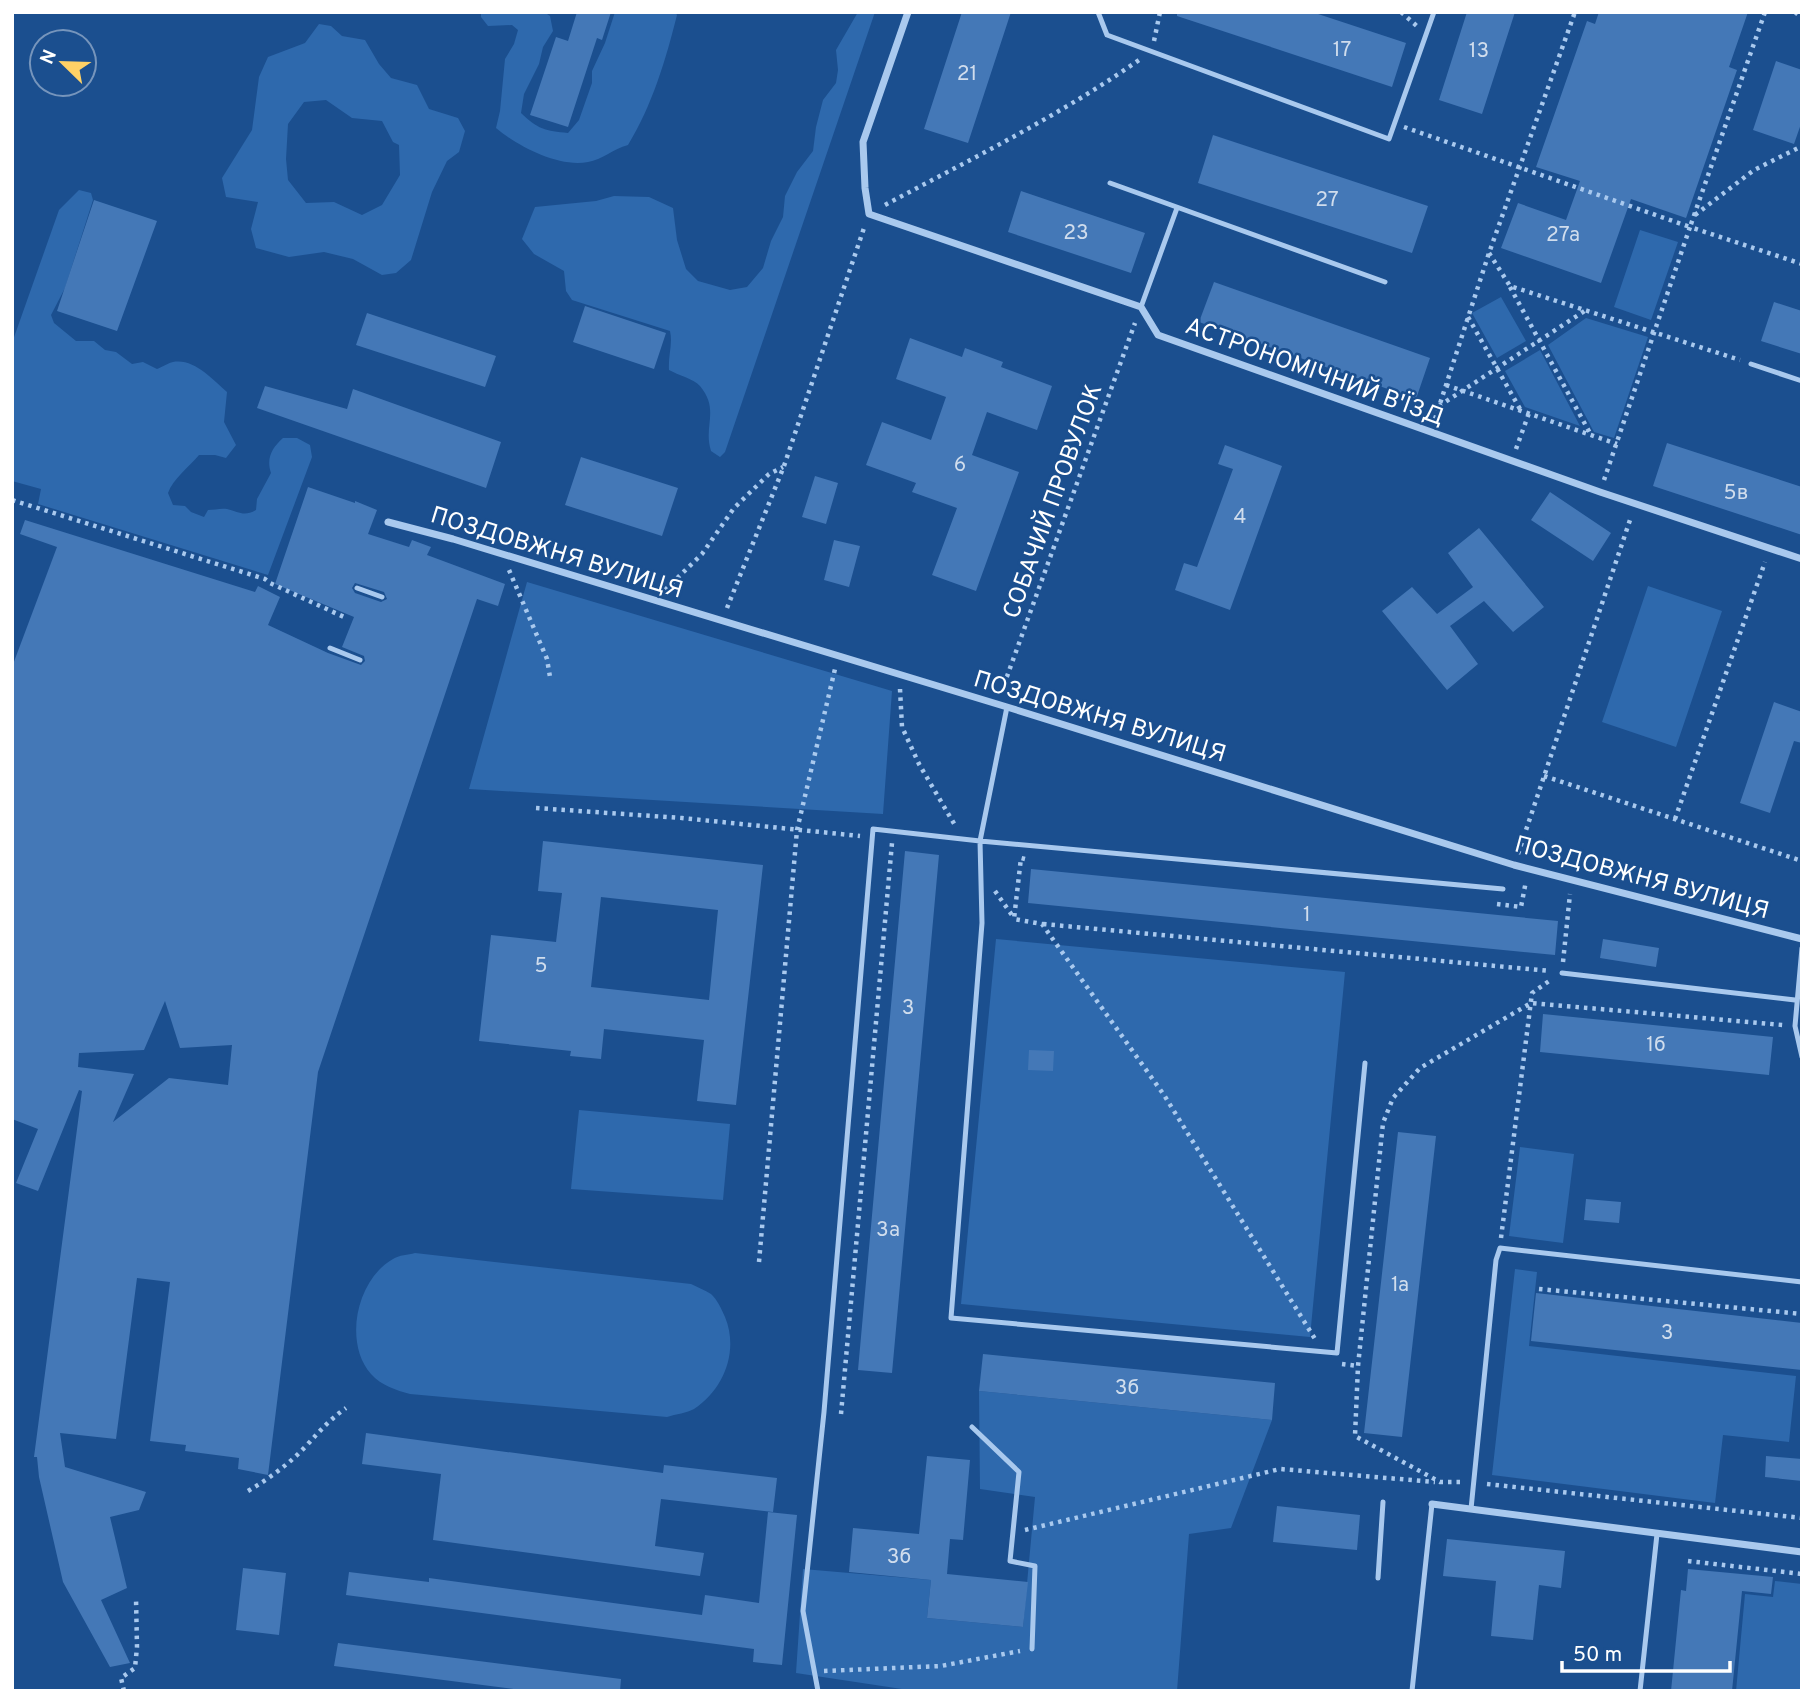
<svg xmlns="http://www.w3.org/2000/svg" width="1814" height="1703" font-family="Overpass,sans-serif">
	<style>
		.green { fill: #2e69ad; fill-rule: evenodd }
		.building { fill: #4478b7; fill-rule: evenodd }
		.lines { fill: none; stroke-linecap: round; stroke-linejoin: round }
		.path { stroke: #a9c9ee; stroke-width: 4.5; stroke-dasharray: 3.5 5; stroke-linecap: butt }
		.service { stroke: #a9c9ee; stroke-width: 5 }
		.minor { stroke: #a9c9ee; stroke-width: 7 }
		.labels { text-anchor: middle; stroke-width: 5; stroke-linejoin: round; paint-order: stroke }
		.number-label { font-size: 21px; fill: #d0dded }
		.street-label { font-size: 24px; fill: #fff; stroke: #1b4f8f }
	</style>
	<rect width="100%" height="100%" fill="#1b4f8f"/>
	<path class="green" d="M481 12H544L550 16 553 31 543 47 539 64 524 94 521 113C537 129 546 131 568 133L579 120 592 83V71L605 43 615 12H675L677 15C666 59 652 106 628 145 613 149 602 160 588 162 559 168 517 146 496 128L500 111 505 59 514 44 518 30 512 25 488 26 481 17Z
		M858 12H875L725 452 720 457 711 451C703 426 720 410 700 386 694 379 678 375 669 370 668 355 673 344 670 331L572 300 566 291 564 271 534 254 522 239 535 207 596 201 614 196 649 197 673 208 677 240 686 269 698 281 730 290 747 287 763 268 771 241 783 217 785 196 797 172 813 151 816 127 823 100 836 83 838 70 836 50Z
		M319 24 331 26 342 36 365 40 379 64 391 78 417 85 429 109 458 118 465 131 459 152 447 161 432 192 411 260 396 273 382 275 353 259 324 252 289 257 256 248 251 229 258 202 226 197 222 178 252 130 259 77 268 57 305 43ZM326 100 352 118 382 121 393 142 399 145 400 175 382 205 362 215 334 202 306 203 288 180 286 159 288 124 304 102Z
		M79 190 91 193 93 200 65 288 51 315 54 323 76 341H94L105 350 116 352 132 364 143 362 157 369C162 367 168 363 173 362 194 358 213 380 227 392L224 422 236 445 226 458 215 455H199C189 467 173 479 168 493L173 505 185 506 191 512 204 517 208 510C214 510 221 508 227 509 239 512 244 517 256 510L257 499 271 473C266 458 272 448 283 438H297L310 445 312 457 268 575 38 504 41 489 12 481V343L59 210Z
		M1640 230 1678 242 1651 320 1614 307Z
		M1501 297 1526 341 1497 358 1472 313Z
		M1586 318 1648 337 1614 438 1594 432 1548 345Z
		M1540 350 1580 426 1525 407 1505 371Z
		M527 582 892 691 883 814 469 789Z
		M1648 586 1722 611 1676 747 1602 722Z
		M996 939 1345 972 1310 1337 961 1304Z
		M579 1110 730 1124 723 1200 571 1189Z
		M1520 1147 1574 1154 1563 1243 1509 1236Z
		M415 1253 691 1284C697 1287 705 1290 711 1294 717 1299 722 1310 725 1317 739 1351 724 1389 694 1409 687 1413 676 1414 667 1417L410 1394C396 1390 382 1386 371 1374 343 1342 357 1279 393 1259 399 1255 408 1255 415 1253Z
		M1515 1269 1537 1272 1529 1346 1796 1376 1789 1442 1723 1435 1715 1503 1492 1475Z
		M979 1391 1272 1420 1231 1528 1189 1534 1177 1691H915L796 1673 803 1569 931 1580 927 1618 1023 1627 1035 1497 980 1489Z
		M1775 1581 1802 1584V1691H1736L1745 1594 1773 1597Z"/>
	<path class="building" d="M577 12H611L602 40 597 38 568 127 530 115 556 37 568 41Z
		M962 12H1011L968 143 924 129Z
		M1177 12H1312L1406 43 1392 87 1177 16Z
		M1467 12H1515L1482 114 1439 100Z
		M1599 12H1748L1729 67 1737 70 1686 218 1631 199 1601 283 1501 248 1518 203 1566 220 1580 181 1536 167 1587 21 1595 24Z
		M1776 61 1802 70V121L1794 144 1753 130Z
		M1213 135 1428 206 1412 253 1198 183Z
		M1021 191 1145 233 1131 273 1008 232Z
		M94 200 157 221 117 331 57 311Z
		M1214 282 1430 358 1416 399 1199 322Z
		M1774 302 1802 311V354L1761 341Z
		M585 306 666 333 654 369 573 342Z
		M367 313 496 356 485 387 356 345Z
		M910 338 962 357 965 348 1003 362 1001 367 1052 386 1037 430 987 412 972 455 1019 472 976 591 932 575 957 508 912 492 916 483 866 465 882 422 931 440 946 397 896 379Z
		M265 386 347 409 353 389 501 442 486 488 257 408Z
		M1667 443 1802 487V535L1653 486Z
		M1225 445 1282 466 1230 610 1175 590 1184 563 1197 567 1233 469 1218 464Z
		M581 457 678 488 662 536 565 505Z
		M815 476 838 483 826 524 802 517Z
		M308 487 355 503V501L377 510 368 534 409 547 412 540 431 547 427 555 505 584 498 606 477 599 318 1072 268 1475 238 1469 239 1458 185 1451 186 1445 150 1441 170 1282 137 1278 116 1439 60 1433 65 1467 146 1492 139 1510 110 1517 127 1588 101 1600 130 1663 110 1667 63 1582 39 1477 37 1457H34L82 1091 79 1090 38 1191 16 1183 38 1129 12 1119V667L57 547 20 534 25 520 255 592 258 586 280 597 268 625 328 653 361 665 365 661 364 656 342 647 354 617 275 584ZM355 583 384 592 387 599 381 602 355 593 352 588ZM165 1001 180 1048 232 1045 228 1085 169 1078 113 1122 134 1074 78 1067 79 1053 144 1050Z
		M1550 492 1611 533 1593 561 1531 520Z
		M1479 528 1544 607 1513 632 1484 601 1450 626 1478 664 1447 690 1382 611 1412 587 1437 614 1473 587 1448 553Z
		M834 540 860 546 849 587 824 580Z
		M1774 702 1802 712V743L1794 741 1770 813 1740 803Z
		M543 841 763 865 736 1105 697 1101 704 1040 604 1029 601 1059 570 1056 571 1051 479 1041 491 935 556 942 562 893 538 891ZM601 897 718 910 709 1000 591 987Z
		M905 851 939 855 892 1373 858 1370Z
		M1031 869 1558 921 1555 955 1028 903Z
		M1603 939 1659 948 1656 967 1600 958Z
		M1543 1014 1773 1037 1769 1075 1540 1052Z
		M1029 1050 1054 1051 1053 1071 1028 1070Z
		M1398 1132 1436 1136 1402 1437 1364 1433Z
		M1586 1199 1621 1202 1619 1223 1584 1220Z
		M1536 1293 1802 1323V1370L1531 1341Z
		M983 1354 1275 1383 1272 1420 979 1391Z
		M366 1433 663 1473 664 1465 777 1478 773 1512 661 1499 655 1546 704 1553 700 1576 433 1540 441 1474 362 1464Z
		M927 1456 970 1460 963 1540 950 1539 947 1574 1028 1582 1023 1627 927 1618 931 1580 849 1572 853 1528 919 1534Z
		M1766 1456 1802 1459V1481L1765 1477Z
		M1277 1506 1360 1515 1357 1550 1273 1542Z
		M768 1512 797 1515 782 1665 753 1662 754 1649 346 1595 349 1572 429 1582V1578L702 1615 705 1595 759 1603Z
		M1447 1539 1565 1551 1561 1588 1539 1585 1533 1640 1491 1636 1496 1581 1443 1576Z
		M243 1568 286 1573 279 1635 236 1630Z
		M1688 1569 1773 1577 1771 1594 1742 1591 1732 1691H1671L1681 1590 1686 1591Z
		M338 1643 621 1679 620 1691H529L334 1666Z"/>
	<g class="lines">
		<path class="path" d="M1401 12 1418 27
			M1795 12 1802 18
			M1154 41 1160 12
			M1404 127 1690 227 1765 12
			M885 205C971 159 1059 116 1139 60
			M1695 215 1754 170 1802 146
			M1489 253 1510 286 1740 360
			M1510 287 1591 435
			M1468 317 1520 409
			M1446 385 1617 444
			M1439 406 1586 310
			M1435 419 1489 253 1575 12
			M1516 449 1529 413
			M1604 480 1690 227 1802 264
			M12 500 265 579 270 583 344 617
			M509 570 547 659 550 677
			M665 590 702 554 734 508 769 474 783 467
			M727 608 784 466 865 225
			M900 689 902 727 919 764 956 827
			M1001 693 1135 323
			M1544 776 1802 861
			M536 808 682 818 860 836
			M1675 819 1765 562
			M1518 854 1631 517
			M1025 859 1021 858 1014 919 1042 924 1164 1095 1315 1339
			M995 891 1014 918
			M1497 904 1521 907 1526 881
			M1043 924 1550 971
			M1563 962 1570 894
			M1501 1238 1532 993 1552 979
			M759 1262 797 830 835 669
			M1539 1289 1802 1314
			M1342 1364 1358 1366
			M841 1414 892 843
			M1460 1482H1440L1355 1436 1358 1366 1383 1123 1393 1098 1420 1068 1531 1003 1783 1025
			M1487 1484 1802 1518
			M248 1491C270 1478 289 1464 306 1446 320 1431 329 1420 346 1408
			M1025 1530 1280 1469 1435 1482
			M1688 1561 1802 1574
			M824 1671 941 1666 1020 1651
			M124 1691 121 1678 135 1668 137 1647 136 1598"/>
		<path class="service" d="M1098 12 1107 35 1389 139 1434 12
			M1110 183 1385 282
			M1141 307 1177 208
			M1751 364 1802 381
			M357 588 382 597
			M330 648 360 660
			M1802 948 1795 1026 1802 1057
			M1562 973 1795 1000
			M1365 1063 1337 1353 951 1318 982 923 980 841 1503 889
			M972 1427 1019 1472 1010 1561 1035 1566 1032 1649
			M1471 1509 1496 1260 1500 1248 1802 1282
			M1378 1578 1383 1502
			M818 1691 803 1611 824 1412 873 829 980 841 1007 707
			M1412 1691 1432 1504
			M1640 1691 1657 1534"/>
		<path class="minor" d="M908 12 863 142 865 188 869 214 1141 307 1158 335 1600 492 1802 559
			M388 522 453 539 1007 707 1514 865 1802 939
			M1432 1504 1802 1552"/>
	</g>
	<g class="labels">
		<g class="number-label">
			<text x="1342" y="56">17</text>
			<text x="1479" y="57">13</text>
			<text x="967" y="80">21</text>
			<text x="1327" y="206">27</text>
			<text x="1076" y="239">23</text>
			<text x="1563" y="241">27а</text>
			<text x="960" y="471">6</text>
			<text x="1736" y="499">5в</text>
			<text x="1240" y="523">4</text>
			<text x="1307" y="921">1</text>
			<text x="541" y="972">5</text>
			<text x="908" y="1014">3</text>
			<text x="1656" y="1051">1б</text>
			<text x="888" y="1236">3а</text>
			<text x="1400" y="1291">1а</text>
			<text x="1667" y="1339">3</text>
			<text x="1127" y="1394">3б</text>
			<text x="899" y="1563">3б</text>
		</g>
		<g class="street-label">
			<text transform="translate(1315 371) rotate(20)" y="8">АСТРОНОМІЧНИЙ В'ЇЗД</text>
			<text transform="translate(1052 501) rotate(-70)" y="8">СОБАЧИЙ ПРОВУЛОК</text>
			<text transform="translate(557 552) rotate(17)" y="8">ПОЗДОВЖНЯ ВУЛИЦЯ</text>
			<text transform="translate(1100 716) rotate(17)" y="8">ПОЗДОВЖНЯ ВУЛИЦЯ</text>
			<text transform="translate(1642 877) rotate(15)" y="8">ПОЗДОВЖНЯ ВУЛИЦЯ</text>
		</g>
	</g>
	<rect width="1814" height="1703" fill="none" stroke="#ffffff" stroke-width="28"/>
	<g transform="translate(63 63) rotate(293)"><circle r="33" fill="#1b4f8f" stroke="#7695bc" stroke-width="2"/>
	<path d="M0-5L12 26L0 18L-12 26Z" fill="#ffd166"/>
	<text y="-10" font-size="19" font-weight="bold" text-anchor="middle" fill="#ffffff">N</text>
	</g>
	<path d="M1562 1661v10h168v-10" fill="none" stroke="#ffffff" stroke-width="3.5"/>
	<text x="1573" y="1661" font-size="21" fill="#ffffff" stroke="#1b4f8f" stroke-width="5" paint-order="stroke">50 m</text>
</svg>
